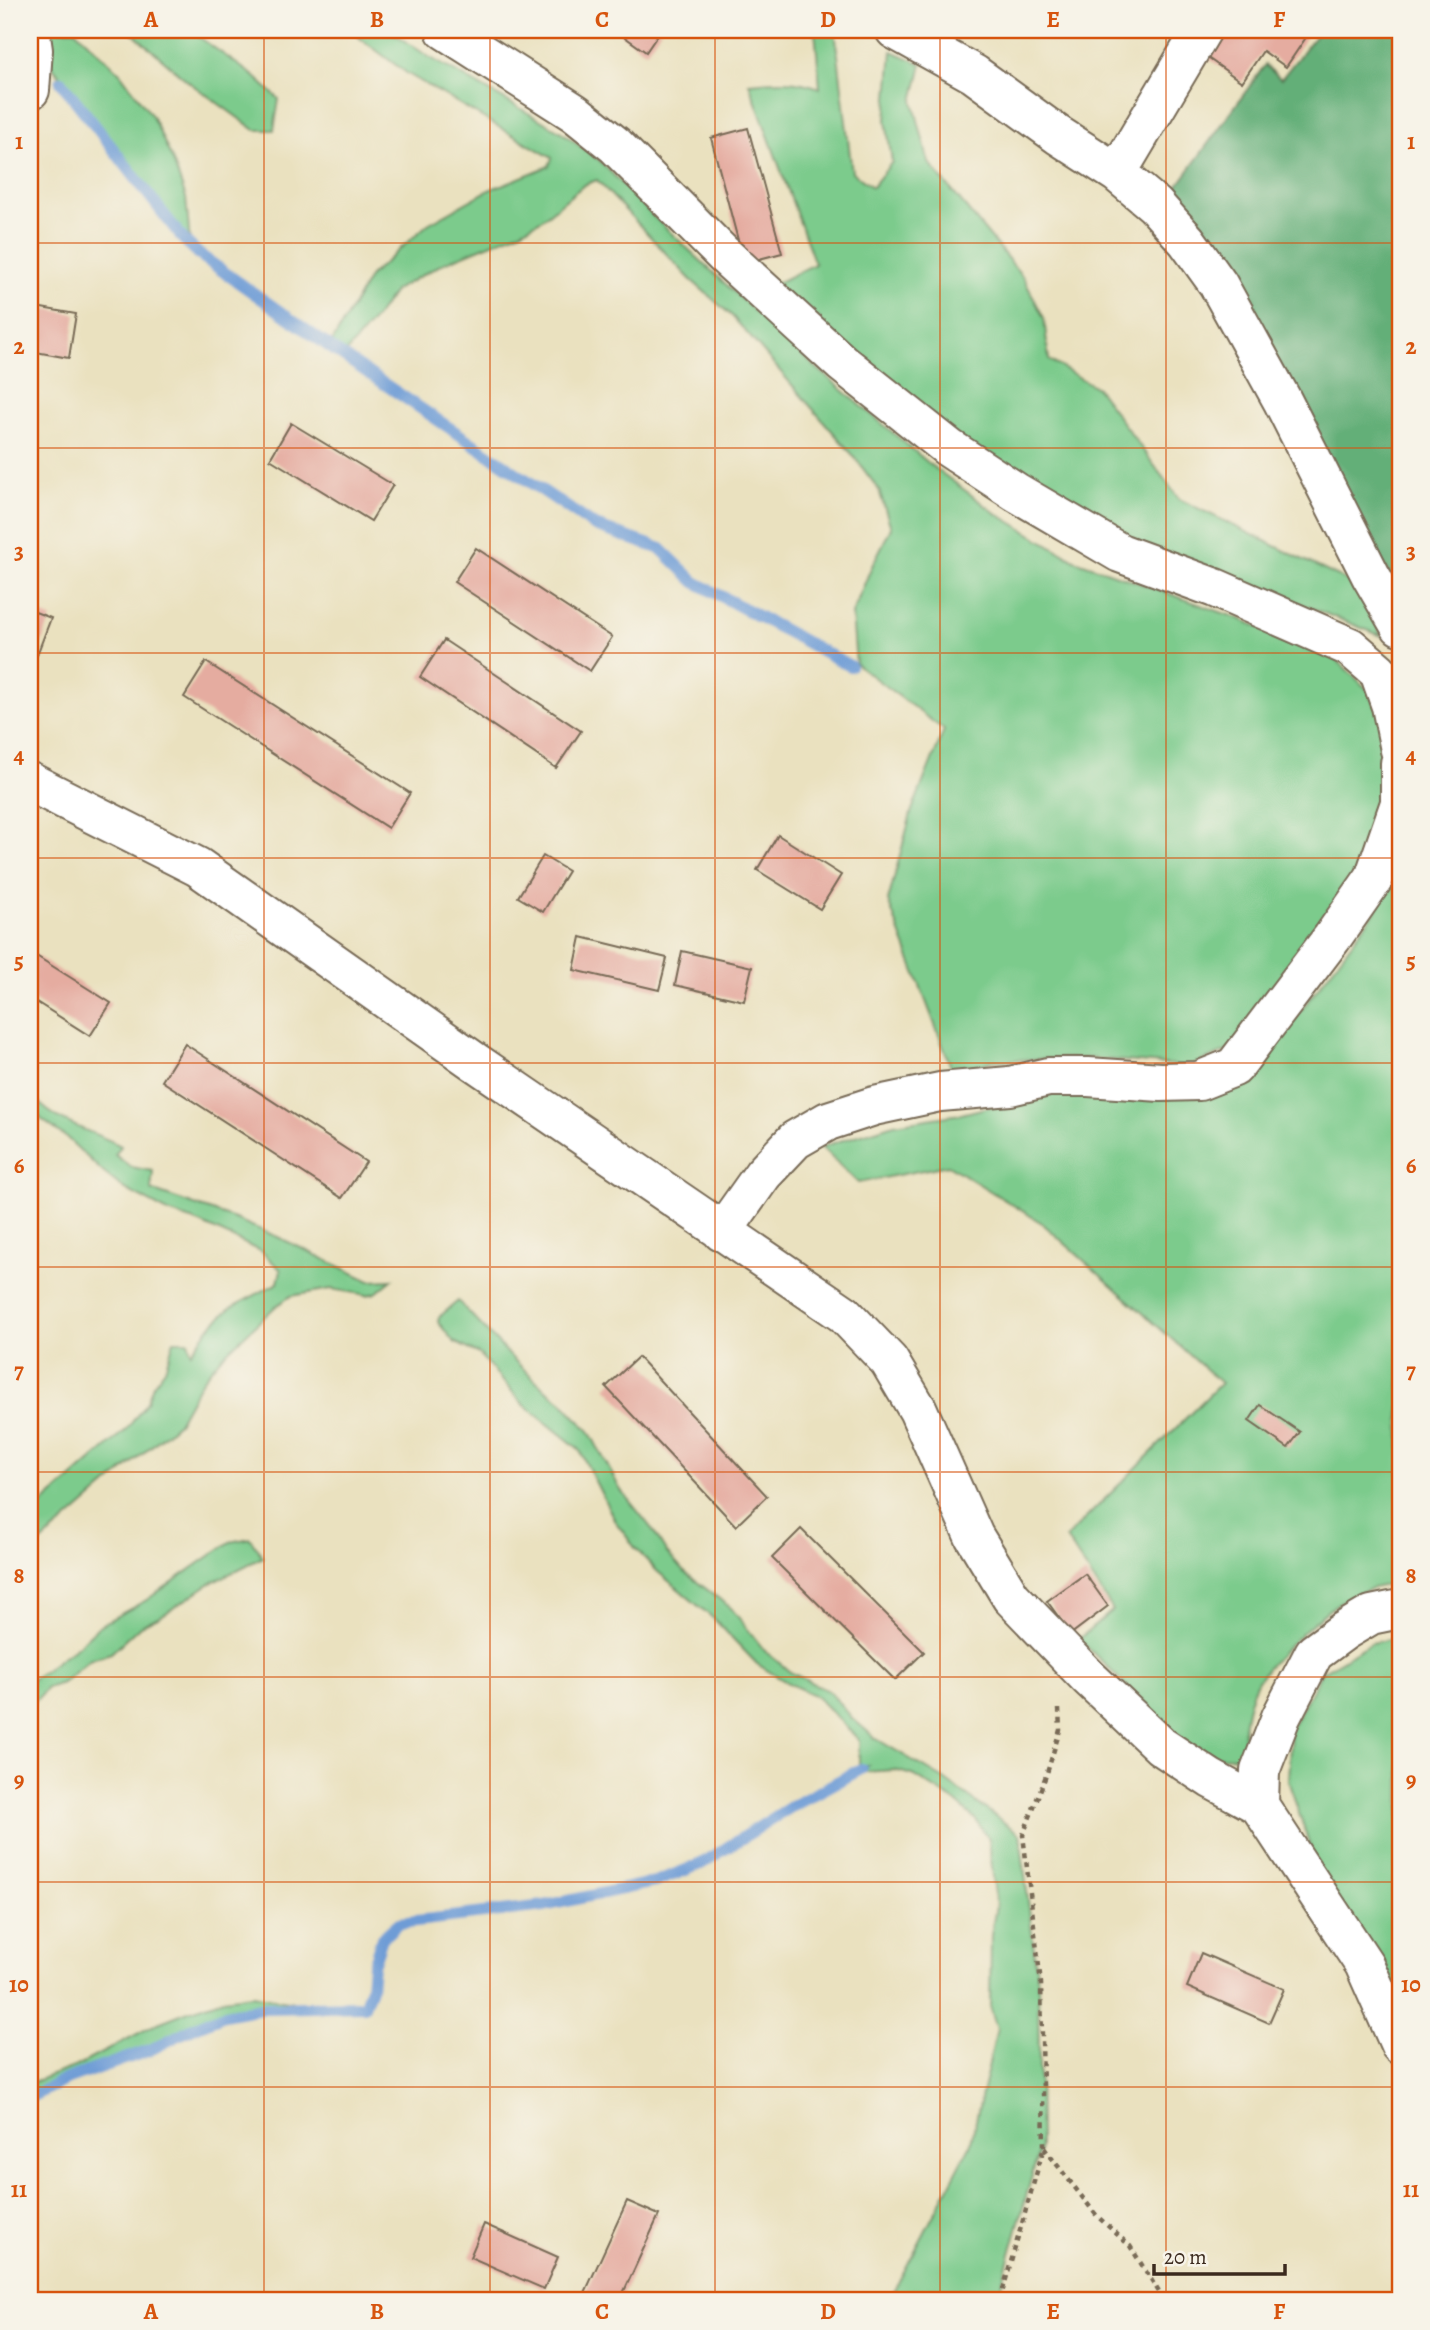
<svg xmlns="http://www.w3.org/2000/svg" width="1430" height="2330" font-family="Alegreya,serif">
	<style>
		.green { fill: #7bcb8c; stroke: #5b7a55; stroke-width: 2 }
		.forest { fill: #64af78; stroke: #506c4b; stroke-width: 2 }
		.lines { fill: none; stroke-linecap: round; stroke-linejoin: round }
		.stream { stroke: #6e9cd6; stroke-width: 12 }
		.building { fill: #e5aca0 }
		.minor-casing { stroke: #786a56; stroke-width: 42 }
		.path { stroke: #786a56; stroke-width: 4.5; stroke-dasharray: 5 5; stroke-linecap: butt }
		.minor { stroke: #fff; stroke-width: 38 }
		.grid { fill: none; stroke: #d7540e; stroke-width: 2; stroke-opacity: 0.55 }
		.neatline { fill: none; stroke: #d7540e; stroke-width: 2.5 }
		.grid-label { font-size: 23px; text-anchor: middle; font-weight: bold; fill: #d7540e }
	</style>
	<rect width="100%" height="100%" fill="#f7f3e8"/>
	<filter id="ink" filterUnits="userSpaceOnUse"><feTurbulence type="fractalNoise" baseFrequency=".0143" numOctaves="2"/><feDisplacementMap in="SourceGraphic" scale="14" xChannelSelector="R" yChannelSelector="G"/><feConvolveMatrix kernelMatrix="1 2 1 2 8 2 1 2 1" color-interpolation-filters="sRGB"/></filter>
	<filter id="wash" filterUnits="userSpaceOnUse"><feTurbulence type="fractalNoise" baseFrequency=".00686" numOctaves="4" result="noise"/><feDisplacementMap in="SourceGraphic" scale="28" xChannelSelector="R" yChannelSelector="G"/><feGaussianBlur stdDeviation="1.57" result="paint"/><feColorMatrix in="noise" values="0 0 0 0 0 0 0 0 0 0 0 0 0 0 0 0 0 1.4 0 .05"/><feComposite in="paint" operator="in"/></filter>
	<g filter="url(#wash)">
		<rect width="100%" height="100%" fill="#eae1bf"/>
		<path class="green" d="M45 30H75L120 73 152 116 172 159 186 198 190 243 50 63Z
			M129 30H189L254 76 279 99 274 130H255L190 83Z
			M349 30H389L429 57 560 131 600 161 655 218 798 352 932 466 997 514 1075 560 1240 619 1337 660 1368 690 1384 722 1388 787 1360 868 1230 1050 1190 1066 1086 1058 1036 1059 991 1061 954 1075 888 901 912 810 944 730 856 664 852 614 871 568 891 528 879 490 852 454 733 317 690 279 597 180 584 185 541 220 519 232 444 263 395 290 377 316 345 354 331 344 370 276 428 224 489 190 549 166 552 158 408 74Z
			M815 30H835L852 172 872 187 892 162 886 120 892 51 922 64 913 101 929 163 1023 277 1044 318 1049 360 1097 388 1179 499 1355 585 1382 636 1281 596 1142 546 932 422 775 284 815 264 749 83C775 80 796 79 820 88Z
			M1400 856V1582C1380 1586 1361 1590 1344 1600 1323 1611 1269 1662 1257 1682 1245 1705 1243 1731 1242 1756L1217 1757 1186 1745 1079 1639 1113 1610 1066 1538 1221 1383 1042 1223 948 1165 858 1183 821 1147 894 1124 961 1114 1061 1089 1158 1095 1290 1025 1377 909Z
			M30 1091C48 1122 92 1130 121 1146L115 1155 131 1167 153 1171 151 1190 235 1219 280 1238 370 1281 392 1280 376 1293 367 1295 331 1289 291 1296 276 1306 221 1357 202 1380 178 1423 30 1552V1515L126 1430 147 1402 153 1385 165 1369 174 1341H188L191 1352 211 1326 230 1308 278 1283 281 1270 261 1251 200 1223 168 1212 123 1188 104 1173 67 1138 41 1119 30 1106Z
			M458 1301 513 1359 546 1390 561 1401 589 1431 620 1489 652 1529 666 1552 683 1571 731 1608 765 1651 790 1672 830 1692 852 1718 875 1738 944 1779 1020 1834 1038 1983 1040 2147 997 2300H889L970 2146 997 2029 990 2006 991 1935 996 1905 989 1839 975 1819 956 1802 915 1776 895 1770 862 1772 868 1765 859 1766V1740L816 1696 788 1683 757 1664 714 1619 657 1571 636 1549 615 1521 579 1449 523 1404 479 1354 454 1342 438 1322 439 1317Z
			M250 1538 263 1557 207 1585 166 1613 140 1626 111 1653 91 1659 62 1683 47 1688 30 1707V1681L79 1645 100 1625 145 1601 230 1542Z
			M1400 1637V2020L1316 1865 1288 1780 1291 1728 1322 1672 1371 1643Z
			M253 1995 293 2002 261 2005 223 2013 194 2024 148 2047 64 2077 30 2094V2083L77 2066 158 2023 186 2012 223 1999Z"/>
		<path class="forest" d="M1320 30H1400V593L1168 199 1265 65 1281 79Z"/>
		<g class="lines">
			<path class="stream" d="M61 82 183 239 200 255 337 352 595 526 661 549 695 582 850 666
				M30 2097 65 2080 150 2050 195 2027 224 2015 261 2008 364 2006 371 1988 373 1965 382 1938 399 1923 544 1906 655 1882 701 1864 791 1807 861 1769"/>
		</g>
		<g id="blocks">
			<path class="building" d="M615 30H661L646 52Z
				M1218 30H1311L1286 67 1263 51 1242 82 1202 54Z
				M748 128 782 253 744 263 711 138Z
				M30 306 76 314 69 358 30 351Z
				M291 423 393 485 371 521 270 459Z
				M476 548 612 637 590 671 454 582Z
				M30 610 51 618 35 660 30 658Z
				M444 640 581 731 556 768 420 677Z
				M206 662 410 793 388 828 184 697Z
				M778 835 841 875 820 909 757 870Z
				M543 856 568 871 543 912 518 897Z
				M581 937 667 958 659 990 574 970Z
				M682 951 752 967 744 1001 675 985Z
				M30 952 111 1003 90 1036 30 998Z
				M185 1044 366 1162 342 1198 162 1081Z
				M638 1357 767 1496 736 1526 606 1387Z
				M1260 1405 1300 1432 1288 1448 1249 1421Z
				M801 1529 924 1652 895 1680 772 1558Z
				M1085 1574 1108 1606 1071 1634 1047 1601Z
				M1201 1953 1284 1989 1269 2023 1187 1987Z
				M627 2201 659 2215 620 2300H591L583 2297Z
				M484 2224 558 2257 544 2289 470 2257Z"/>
		</g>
	</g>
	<g filter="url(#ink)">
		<use href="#blocks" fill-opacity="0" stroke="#786a56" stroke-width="2"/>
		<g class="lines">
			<g class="minor-casing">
				<path id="minor" d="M445 30 575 113 615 145 723 254 842 363 949 448 1016 492 1120 553 1215 588 1350 647 1379 672 1391 706 1400 750
					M895 30 974 74 1058 135 1117 173 1155 205 1187 241 1218 284 1282 400 1371 576 1400 626
					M30 90 33 50 30 30
					M1117 173 1202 30
					M30 782 198 867 475 1062 844 1314 889 1361 918 1410 974 1536 1011 1597 1089 1678 1161 1746 1211 1779 1259 1805 1364 1964 1400 2045
					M722 1232 763 1174 795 1140 828 1121 874 1106 940 1092 1010 1086 1048 1077H1088L1161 1082 1199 1081 1234 1067 1332 938 1374 878 1400 803V763
					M1259 1805 1260 1771 1281 1717 1314 1653 1344 1631 1371 1615 1400 1609"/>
			</g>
			<path class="path" d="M1044 2148 1097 2216 1130 2246 1164 2300
				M1000 2300 1044 2147 1041 1983 1023 1835 1047 1773 1060 1730 1059 1709"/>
			<use href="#minor" class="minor"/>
		</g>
	</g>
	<path class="grid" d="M264 30V2300M490 30V2300M715 30V2300M940 30V2300M1166 30V2300M30 243H1400M30 448H1400M30 653H1400M30 858H1400M30 1063H1400M30 1267H1400M30 1472H1400M30 1677H1400M30 1882H1400M30 2087H1400"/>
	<rect width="1430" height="2330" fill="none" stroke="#f7f3e8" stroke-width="77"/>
	<path d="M1154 2264v10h131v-10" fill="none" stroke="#3b2a1e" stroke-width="3.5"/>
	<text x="1164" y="2264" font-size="21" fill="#3b2a1e" stroke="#f7f3e8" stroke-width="5" paint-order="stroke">20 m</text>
	<rect x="38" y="38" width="1354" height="2254" class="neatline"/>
	<g class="grid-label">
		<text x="151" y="27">A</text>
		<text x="377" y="27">B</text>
		<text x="602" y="27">C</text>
		<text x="828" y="27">D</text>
		<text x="1053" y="27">E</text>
		<text x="1279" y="27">F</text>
		<text x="19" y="149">1</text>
		<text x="1411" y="149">1</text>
		<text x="19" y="354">2</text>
		<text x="1411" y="354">2</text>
		<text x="19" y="559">3</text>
		<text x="1411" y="559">3</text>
		<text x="19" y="763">4</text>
		<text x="1411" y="763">4</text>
		<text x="19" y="968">5</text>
		<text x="1411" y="968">5</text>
		<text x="19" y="1173">6</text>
		<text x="1411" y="1173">6</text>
		<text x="19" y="1378">7</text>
		<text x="1411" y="1378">7</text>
		<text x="19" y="1583">8</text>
		<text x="1411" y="1583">8</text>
		<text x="19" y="1787">9</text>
		<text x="1411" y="1787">9</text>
		<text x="19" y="1992">10</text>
		<text x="1411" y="1992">10</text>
		<text x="19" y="2197">11</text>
		<text x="1411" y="2197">11</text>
		<text x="151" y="2319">A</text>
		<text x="377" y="2319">B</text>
		<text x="602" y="2319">C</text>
		<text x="828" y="2319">D</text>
		<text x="1053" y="2319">E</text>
		<text x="1279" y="2319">F</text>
	</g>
</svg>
